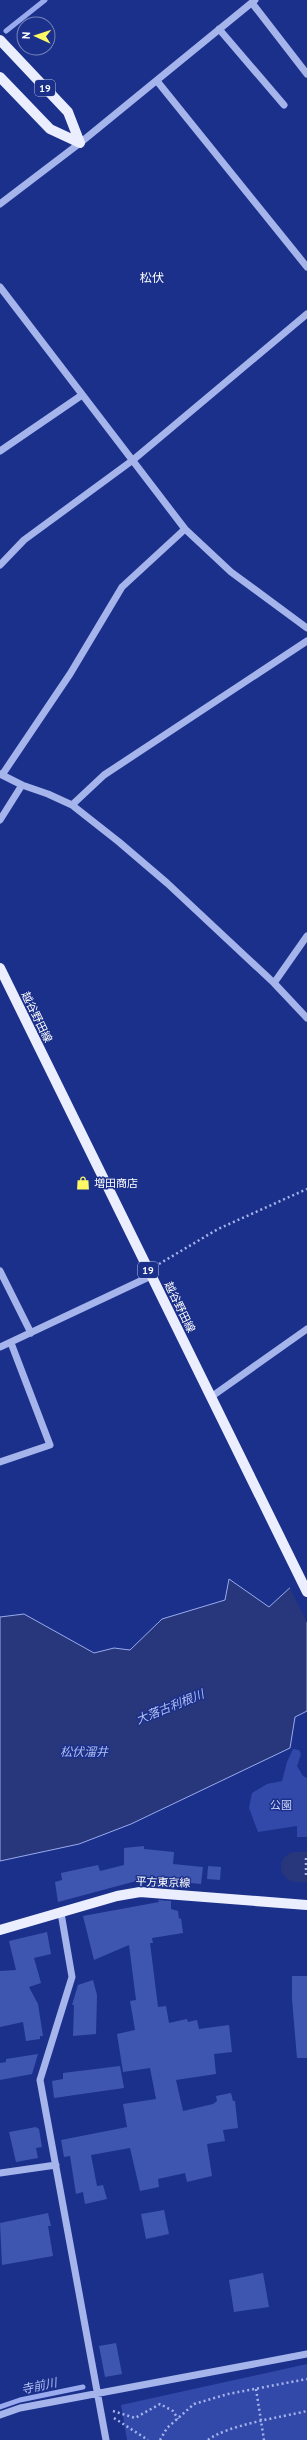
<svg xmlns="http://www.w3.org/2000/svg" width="307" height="2440" font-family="'PT Sans','Noto Sans JP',sans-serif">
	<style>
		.green { fill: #3249aa }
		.water { fill: #28377c; stroke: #99abee }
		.pier { fill: #1b308a }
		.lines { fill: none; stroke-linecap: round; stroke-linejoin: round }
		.stream { stroke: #99abee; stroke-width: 5 }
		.river { stroke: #28377c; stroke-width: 30 }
		.building { fill: #3f56b1 }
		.path { stroke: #a6b4ec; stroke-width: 2.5; stroke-dasharray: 2 3; stroke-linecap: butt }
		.minor { stroke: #a6b4ec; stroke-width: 7 }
		.major { stroke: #ebeeff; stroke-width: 10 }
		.labels { text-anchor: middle; stroke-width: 3; stroke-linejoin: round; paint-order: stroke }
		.shield { fill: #1b308a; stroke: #bbc1dc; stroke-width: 1 }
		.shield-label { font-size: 10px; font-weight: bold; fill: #fff }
		.street-label { font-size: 11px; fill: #fff; stroke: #1b308a }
		.poi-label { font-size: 11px; fill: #fff; stroke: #1b308a; text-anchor: start }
		.park-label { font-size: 11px; fill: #cbd4f9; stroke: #1b308a }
		.neighbourhood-label { font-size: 12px; fill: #fff; stroke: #1b308a }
		.water-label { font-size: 12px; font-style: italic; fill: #b1bff4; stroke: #1b308a }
	</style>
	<rect width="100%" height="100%" fill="#1b308a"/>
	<path class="green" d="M293 1749 299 1750 301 1754 297 1766 303 1776 307 1778V1837H297V1826L258 1832 249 1808 252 1793 267 1784 282 1781 287 1762Z
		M307 2364V2440H127L121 2405Z"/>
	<path class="water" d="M307 1572V1711L295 1717 290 1748 131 1824 79 1844 0 1861V1617L24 1614 94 1653 114 1648 130 1650 162 1619 225 1600 229 1579 269 1607Z"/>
	<path class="pier" d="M307 1570V1623L289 1586Z"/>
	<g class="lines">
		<path class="stream" d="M6 31 45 0
			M0 2407 20 2400 83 2387"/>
		<path class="river" d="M296 1867H307"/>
	</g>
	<path class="building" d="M144 1846V1849L174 1852 173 1864 203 1867 201 1884 170 1881V1888L156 1887 155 1876 58 1902 55 1882 62 1880 61 1873 98 1865 100 1871 124 1865V1848Z
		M208 1866 221 1867 220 1880 207 1879Z
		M158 1900 171 1901V1909L178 1911 179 1919 181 1918 183 1933 152 1938 153 1943H150L158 2007 166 2006 169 2023 187 2019 188 2022 197 2020 199 2029 229 2025 232 2052 214 2054 216 2074 176 2080 183 2111 213 2104 217 2101 216 2096 231 2093 233 2101H235L238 2128 223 2130 225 2141 207 2144 212 2176 187 2182 185 2173 158 2179 159 2187 140 2191 130 2148 91 2155 97 2186 103 2185 107 2199 85 2204 83 2192 76 2194 70 2156 64 2157 61 2140 127 2127 123 2104 156 2099 150 2068 123 2072 117 2034 135 2030 130 2001 136 2000 129 1945 94 1960 83 1916 159 1902Z
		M47 1932 51 1954 34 1958 41 1983 29 1987 38 2004 43 2036H40V2039L26 2041 23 2022 0 2027V1971L16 1970 9 1941Z
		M292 1976H307V2058H297L292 1999Z
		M93 1980 97 1995 96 2034 73 2036 74 2005H72L78 1985Z
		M38 2054 32 2074 0 2080V2063L6 2062V2059Z
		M120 2066 124 2088 54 2098 52 2081 63 2079V2073Z
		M36 2127 39 2129 42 2147 36 2148 38 2158 16 2162 9 2132Z
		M164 2210 169 2234 146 2239 141 2214Z
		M48 2213 51 2226H48L53 2256 2 2265 0 2223Z
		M263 2273 269 2307 234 2312 229 2280Z
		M116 2343 122 2374 105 2377 99 2346Z"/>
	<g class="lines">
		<path class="path" d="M159 1264 218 1229 307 1189
			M306 1875V1856
			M256 2389 264 2440
			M113 2411 135 2418 160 2404 173 2411 178 2419
			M114 2418 148 2440
			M160 2440 167 2428 194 2404 228 2394 307 2379
			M208 2440C227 2425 282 2417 307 2411"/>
		<path class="minor" d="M252 3 307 74
			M219 29 284 105
			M157 81 307 267
			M0 204 80 143 255 0
			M0 287 185 529 231 572 307 628
			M0 451 82 395
			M0 565 24 540 133 460 307 314
			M0 774 22 785
			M2 775 70 674 122 587 185 529
			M72 805 104 775 307 641
			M0 820 22 785 48 794 72 805 119 842 167 883 274 983 307 1018
			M274 983 307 936
			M0 1271 31 1333
			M0 1347 151 1276
			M211 1397 307 1329
			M0 1462 50 1445 11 1343
			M61 1913 72 1977 40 2080 106 2440
			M0 2173 56 2165
			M0 2415 20 2408 307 2354"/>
		<path class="major" d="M0 40 68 112 80 143
			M0 77 50 129 80 143
			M0 968 307 1592
			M0 1930 117 1896 140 1892 307 1905"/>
	</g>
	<defs>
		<g id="shop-bare" transform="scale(1.08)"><path d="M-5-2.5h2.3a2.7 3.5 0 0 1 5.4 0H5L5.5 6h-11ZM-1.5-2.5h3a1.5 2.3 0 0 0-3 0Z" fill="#fdf863" stroke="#1b308a" stroke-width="2.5" paint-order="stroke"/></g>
	</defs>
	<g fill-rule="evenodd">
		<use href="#shop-bare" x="83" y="1183"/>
	</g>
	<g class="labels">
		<g class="shield">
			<rect x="35" y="80" width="20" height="16" rx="3"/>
			<rect x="138" y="1262" width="20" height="16" rx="3"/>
		</g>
		<g class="shield-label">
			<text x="45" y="92">19</text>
			<text x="148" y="1274">19</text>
		</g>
		<g class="street-label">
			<text transform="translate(37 1017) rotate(64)" y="4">越谷野田線</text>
			<text transform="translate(180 1307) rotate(64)" y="4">越谷野田線</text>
			<text transform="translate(163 1882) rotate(2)" y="4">平方東京線</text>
		</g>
		<g class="poi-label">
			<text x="94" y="1187">増田商店</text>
		</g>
		<g class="park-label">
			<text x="281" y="1809">公園</text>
		</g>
		<g class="neighbourhood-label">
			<text x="152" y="282">松伏</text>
		</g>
		<g class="water-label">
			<text transform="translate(170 1707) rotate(-22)" y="4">大落古利根川</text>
			<text x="84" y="1756">松伏溜井</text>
			<text transform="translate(39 2386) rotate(-12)" y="4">寺前川</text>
		</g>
	</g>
	<g transform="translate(36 36) rotate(273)"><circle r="19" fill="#1b308a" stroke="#7683b9"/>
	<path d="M0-3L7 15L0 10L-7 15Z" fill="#fdf863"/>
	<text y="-6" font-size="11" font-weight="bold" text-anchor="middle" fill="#ffffff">N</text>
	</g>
</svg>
